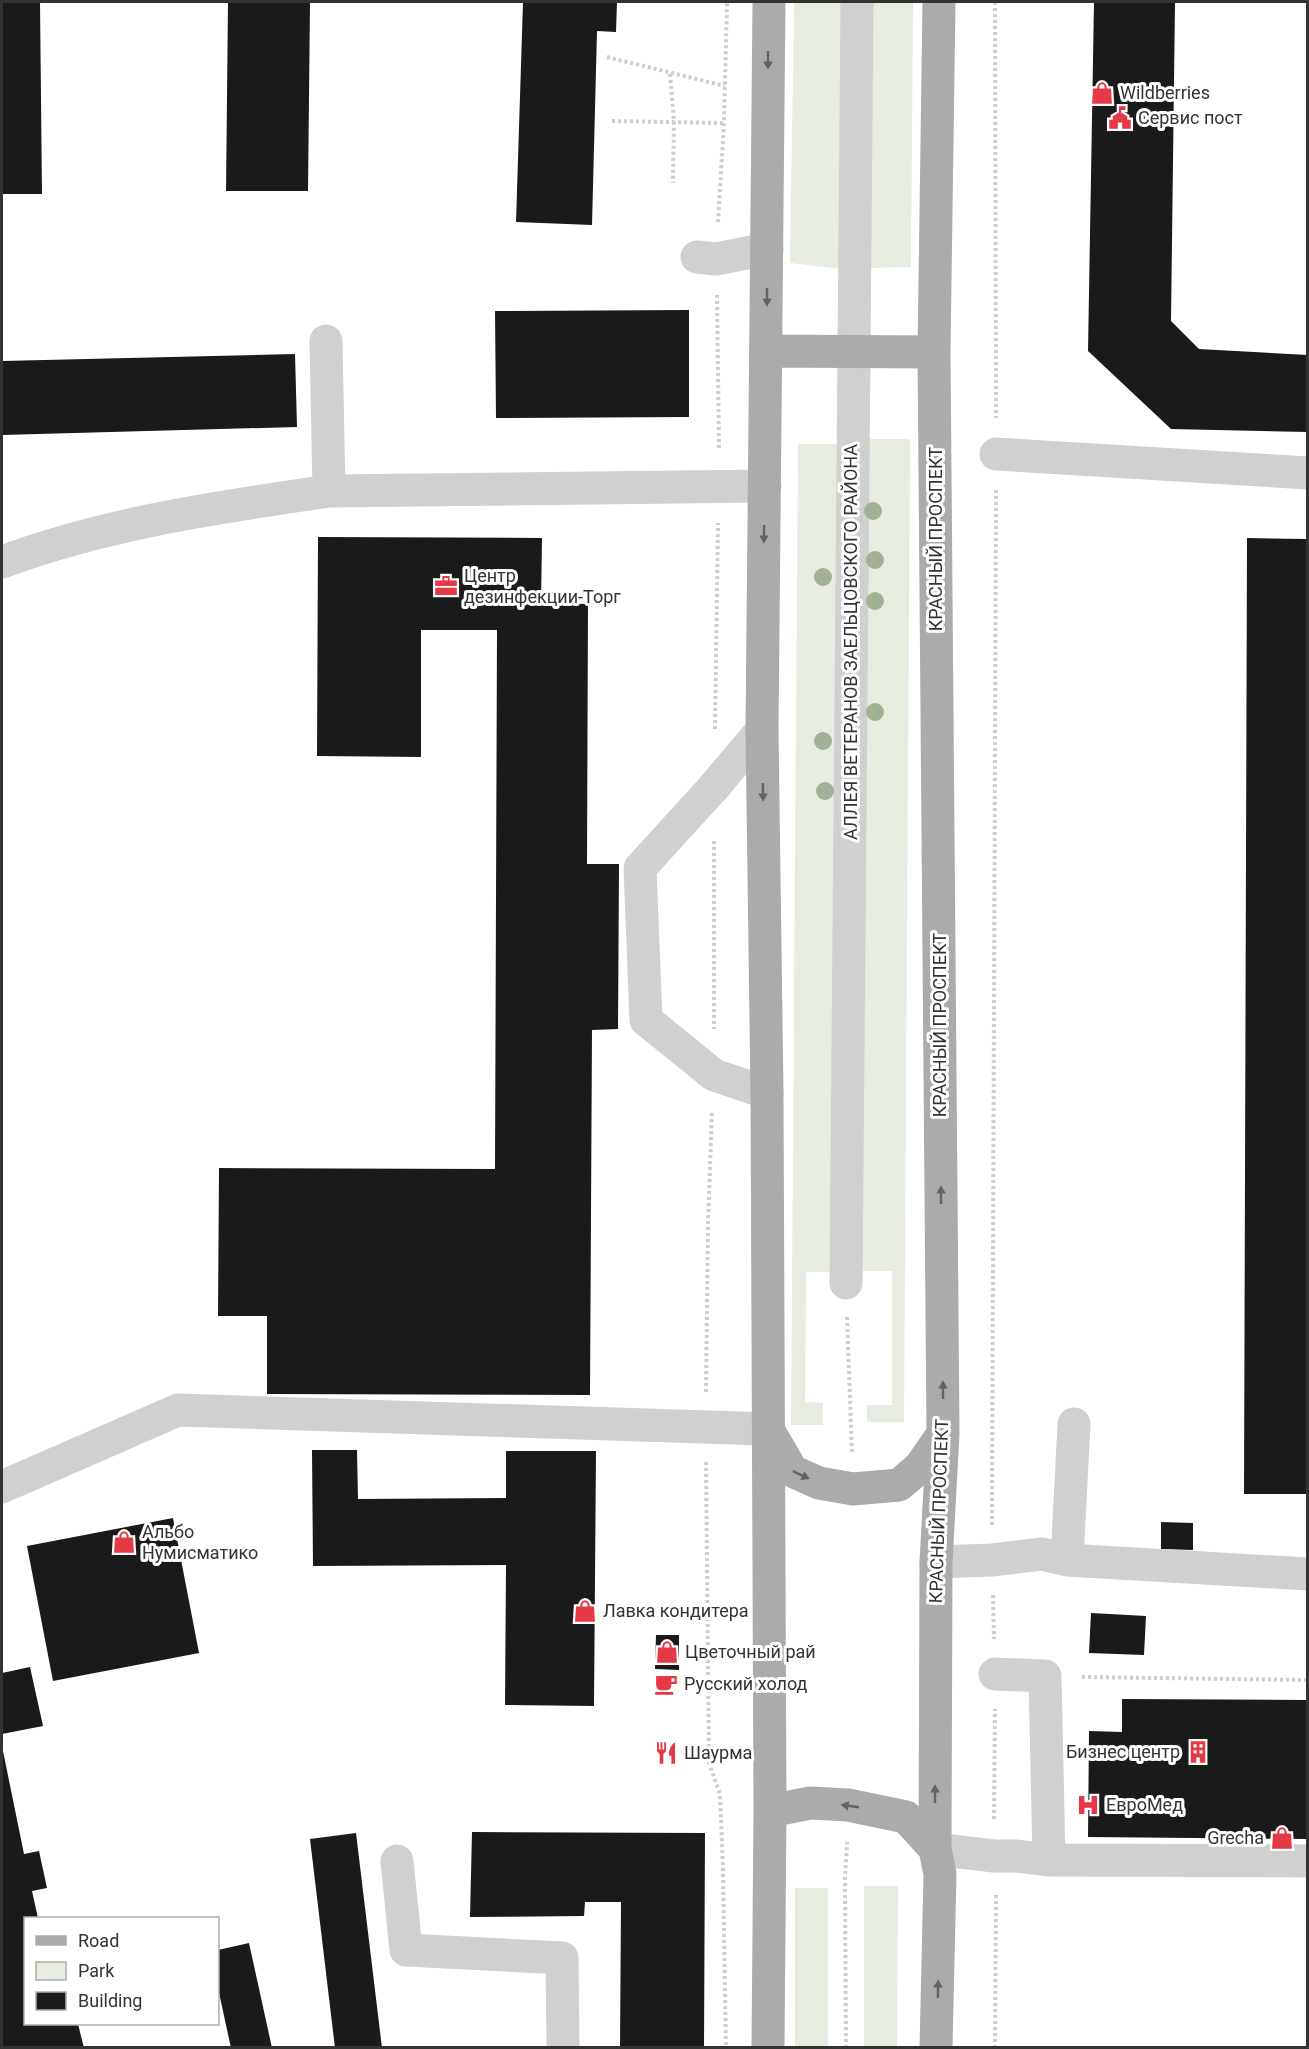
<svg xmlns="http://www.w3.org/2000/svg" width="1309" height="2049" font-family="Roboto,sans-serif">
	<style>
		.green { fill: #e6ecdf }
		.building { fill: #1a1a1a }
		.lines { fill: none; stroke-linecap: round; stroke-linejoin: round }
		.path { stroke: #cdcdcd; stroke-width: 4; stroke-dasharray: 3 3; stroke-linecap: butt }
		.minor { stroke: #d0d0d0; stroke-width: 33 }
		.major { stroke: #ababab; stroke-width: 33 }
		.tree { fill: #a2b095 }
		.oneway { fill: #636363 }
		.labels { text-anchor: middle; stroke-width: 6; stroke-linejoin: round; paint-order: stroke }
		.poi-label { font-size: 18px; fill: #333; stroke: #fff; text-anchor: start }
		.street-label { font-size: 18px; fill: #333; stroke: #fff }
	</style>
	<rect width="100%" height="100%" fill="#fff"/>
	<path class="green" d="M794 2H843L842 269 790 263Z
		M868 2H913L911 267 868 268Z
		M867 439H910L904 1422H867V1405H892V1271H862Z
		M798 444H842L835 1272H806L805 1402 823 1403V1425H791Z
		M864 1886H898L897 2047H864Z
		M795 1888H828V2047H795Z"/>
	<path class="building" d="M2 2H40L42 194H2Z
		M228 2H310L308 191H226Z
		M523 2H617L616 32 597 31 592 225 516 222Z
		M1094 2H1175L1171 321 1199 349 1308 355V432L1171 429 1088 351Z
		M689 310V417L496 418 495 311Z
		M295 354 297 427 2 435V361Z
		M318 537 542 538 541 603 588 604 587 864H619L618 1029 592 1030 590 1395 267 1394V1316H218L219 1168 495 1169 497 630H421V757L317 756Z
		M1247 538 1308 539V1494H1244Z
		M312 1450H357L358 1499 506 1498V1451H596L594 1706 505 1705 506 1565 313 1566Z
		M173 1518 199 1653 53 1681 27 1546Z
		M1161 1522 1193 1523V1550L1161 1549Z
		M1091 1613 1146 1616 1144 1655 1089 1653Z
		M656 1635H679V1670L655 1669Z
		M30 1667 43 1726 2 1734V1673Z
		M1122 1699 1308 1700V1839L1088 1837 1089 1731 1122 1732Z
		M3 1751 24 1854 39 1851 47 1888 32 1891 38 1918H26V2024H78L84 2048H2Z
		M472 1832 705 1833 704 2048H620L621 1902H585L584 1916 470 1917Z
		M356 1833 382 2048H335L310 1839Z
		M249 1943 272 2048H231L218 1988V1950Z"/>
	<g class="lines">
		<path class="path" d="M995 2 996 418
			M607 57 725 86
			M670 74 674 121 673 183
			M612 121 724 123
			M718 222 724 123 727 2
			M717 295 719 450
			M715 729 718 523
			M714 841V1029
			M847 1317 852 1453
			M706 1392 708 1225 712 1111
			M706 1462 709 1763 720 1794 723 1870 726 2048
			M992 1525 996 488
			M993 1595 994 1639
			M1082 1677 1308 1680
			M994 1819 995 1709
			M846 2048 845 1879 847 1842
			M995 2048 996 1892"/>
		<path class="minor" d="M697 257 716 259 767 249
			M326 341 329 491 765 486
			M996 454 1308 473
			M2 562C107 523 219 507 329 491
			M762 730 713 788 640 868 646 1020 714 1075 767 1093
			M846 1283 857 2
			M2 1487 178 1410 768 1429
			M1067 1560 1074 1424
			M936 1562 992 1560 1042 1554 1067 1560 1308 1574
			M935 1849 994 1856H1017L1049 1860 1045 1676 995 1674
			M1049 1860 1308 1861
			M397 1861 406 1950 562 1958 563 2048"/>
		<path class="major" d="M766 351 934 352
			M770 1433 792 1471 819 1483 853 1489 899 1485 920 1467 943 1434
			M770 1811 810 1803 848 1805 906 1817 935 1849
			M768 2048 770 1811 767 1093 762 730 769 2
			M936 2048 940 1874 935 1849 936 1562 943 1434 934 352 939 2"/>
	</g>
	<g class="tree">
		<circle cx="873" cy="511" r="9"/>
		<circle cx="875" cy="560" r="9"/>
		<circle cx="823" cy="577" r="9"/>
		<circle cx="875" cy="601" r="9"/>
		<circle cx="875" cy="712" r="9"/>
		<circle cx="823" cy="741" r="9"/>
		<circle cx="825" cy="791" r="9"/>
	</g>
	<defs><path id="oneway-solid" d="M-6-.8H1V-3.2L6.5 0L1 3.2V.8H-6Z" transform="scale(1.5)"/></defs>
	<g class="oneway">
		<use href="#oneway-solid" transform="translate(768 60) rotate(90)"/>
		<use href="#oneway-solid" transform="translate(767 297) rotate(90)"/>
		<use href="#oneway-solid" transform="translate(764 534) rotate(91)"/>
		<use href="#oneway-solid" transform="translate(763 792) rotate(89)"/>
		<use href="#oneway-solid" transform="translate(941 1195) rotate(-90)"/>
		<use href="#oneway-solid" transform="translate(943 1390) rotate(-90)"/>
		<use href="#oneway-solid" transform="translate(801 1475) rotate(25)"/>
		<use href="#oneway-solid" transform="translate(935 1794) rotate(-90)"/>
		<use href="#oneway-solid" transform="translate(850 1806) rotate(-172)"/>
		<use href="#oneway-solid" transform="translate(938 1989) rotate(-89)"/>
	</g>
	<defs>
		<g id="shop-bare" transform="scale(1.8)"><path d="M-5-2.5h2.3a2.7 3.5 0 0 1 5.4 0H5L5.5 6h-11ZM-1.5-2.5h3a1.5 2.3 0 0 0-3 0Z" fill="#e63946" stroke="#fff" stroke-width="2.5" paint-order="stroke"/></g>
		<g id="civic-bare" transform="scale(1.8)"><path d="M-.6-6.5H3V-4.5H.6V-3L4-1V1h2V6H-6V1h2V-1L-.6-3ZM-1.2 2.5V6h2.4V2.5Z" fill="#e63946" stroke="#fff" stroke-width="2.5" paint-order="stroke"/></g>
		<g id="office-bare" transform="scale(1.8)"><path d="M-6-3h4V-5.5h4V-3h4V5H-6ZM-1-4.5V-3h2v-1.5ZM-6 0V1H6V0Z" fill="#e63946" stroke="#fff" stroke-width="2.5" paint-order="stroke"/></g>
		<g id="cafe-bare" transform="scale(1.8)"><path d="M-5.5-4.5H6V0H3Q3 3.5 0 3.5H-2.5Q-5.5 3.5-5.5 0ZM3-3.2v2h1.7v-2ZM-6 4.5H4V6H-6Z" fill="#e63946" stroke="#fff" stroke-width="2.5" paint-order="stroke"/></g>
		<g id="building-bare" transform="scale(1.8)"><path d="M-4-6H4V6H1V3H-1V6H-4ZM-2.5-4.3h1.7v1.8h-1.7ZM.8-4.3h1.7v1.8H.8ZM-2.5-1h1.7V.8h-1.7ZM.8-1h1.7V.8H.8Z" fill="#e63946" stroke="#fff" stroke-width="2.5" paint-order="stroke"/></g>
		<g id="restaurant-bare" transform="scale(1.8)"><path d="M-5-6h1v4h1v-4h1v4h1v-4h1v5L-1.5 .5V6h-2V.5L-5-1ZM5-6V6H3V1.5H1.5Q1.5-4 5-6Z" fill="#e63946" stroke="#fff" stroke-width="2.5" paint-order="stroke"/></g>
		<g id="hospital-bare" transform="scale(1.8)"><path d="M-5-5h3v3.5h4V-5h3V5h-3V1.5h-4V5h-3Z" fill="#e63946" stroke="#fff" stroke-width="2.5" paint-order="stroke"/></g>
	</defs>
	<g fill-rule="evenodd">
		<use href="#shop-bare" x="1102" y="93"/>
		<use href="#civic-bare" x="1120" y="118"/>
		<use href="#office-bare" x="446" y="586"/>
		<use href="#shop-bare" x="124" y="1542"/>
		<use href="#shop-bare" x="585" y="1611"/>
		<use href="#shop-bare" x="667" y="1652"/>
		<use href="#cafe-bare" x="666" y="1684"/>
		<use href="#building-bare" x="1198" y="1752"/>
		<use href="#restaurant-bare" x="666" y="1753"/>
		<use href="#hospital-bare" x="1088" y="1805"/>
		<use href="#shop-bare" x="1282" y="1838"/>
	</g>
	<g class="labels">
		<g class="poi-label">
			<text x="1120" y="99">Wildberries</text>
			<text x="1138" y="124">Сервис пост</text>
			<text x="464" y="582">Центр<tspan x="464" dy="21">дезинфекции-Торг</tspan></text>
			<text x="142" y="1538">Альбо<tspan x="142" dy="21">Нумисматико</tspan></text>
			<text x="603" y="1617">Лавка кондитера</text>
			<text x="685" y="1658">Цветочный рай</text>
			<text x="684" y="1690">Русский холод</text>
			<text x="1180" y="1758" text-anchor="end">Бизнес центр</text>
			<text x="684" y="1759">Шаурма</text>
			<text x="1106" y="1811">ЕвроМед</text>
			<text x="1264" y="1844" text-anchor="end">Grecha</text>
		</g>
		<g class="street-label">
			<text transform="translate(936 539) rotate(-90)" y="6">КРАСНЫЙ ПРОСПЕКТ</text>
			<text transform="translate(851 642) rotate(-90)" y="6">АЛЛЕЯ ВЕТЕРАНОВ ЗАЕЛЬЦОВСКОГО РАЙОНА</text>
			<text transform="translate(940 1025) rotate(-90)" y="6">КРАСНЫЙ ПРОСПЕКТ</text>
			<text transform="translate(939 1511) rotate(-88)" y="6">КРАСНЫЙ ПРОСПЕКТ</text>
		</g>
	</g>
	<rect width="1309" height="2049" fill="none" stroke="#333333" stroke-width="6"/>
	<rect x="24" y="1917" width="195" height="108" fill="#ffffff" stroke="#adadad" stroke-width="1.5"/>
	<rect x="36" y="1936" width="30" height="9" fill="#ababab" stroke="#adadad" stroke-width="1.5"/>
	<text x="78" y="1947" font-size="18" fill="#333333">Road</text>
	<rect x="36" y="1962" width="30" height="18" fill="#e6ecdf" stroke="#adadad" stroke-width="1.5"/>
	<text x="78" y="1977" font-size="18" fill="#333333">Park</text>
	<rect x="36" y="1992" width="30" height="18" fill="#1a1a1a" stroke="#adadad" stroke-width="1.5"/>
	<text x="78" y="2007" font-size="18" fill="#333333">Building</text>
</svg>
